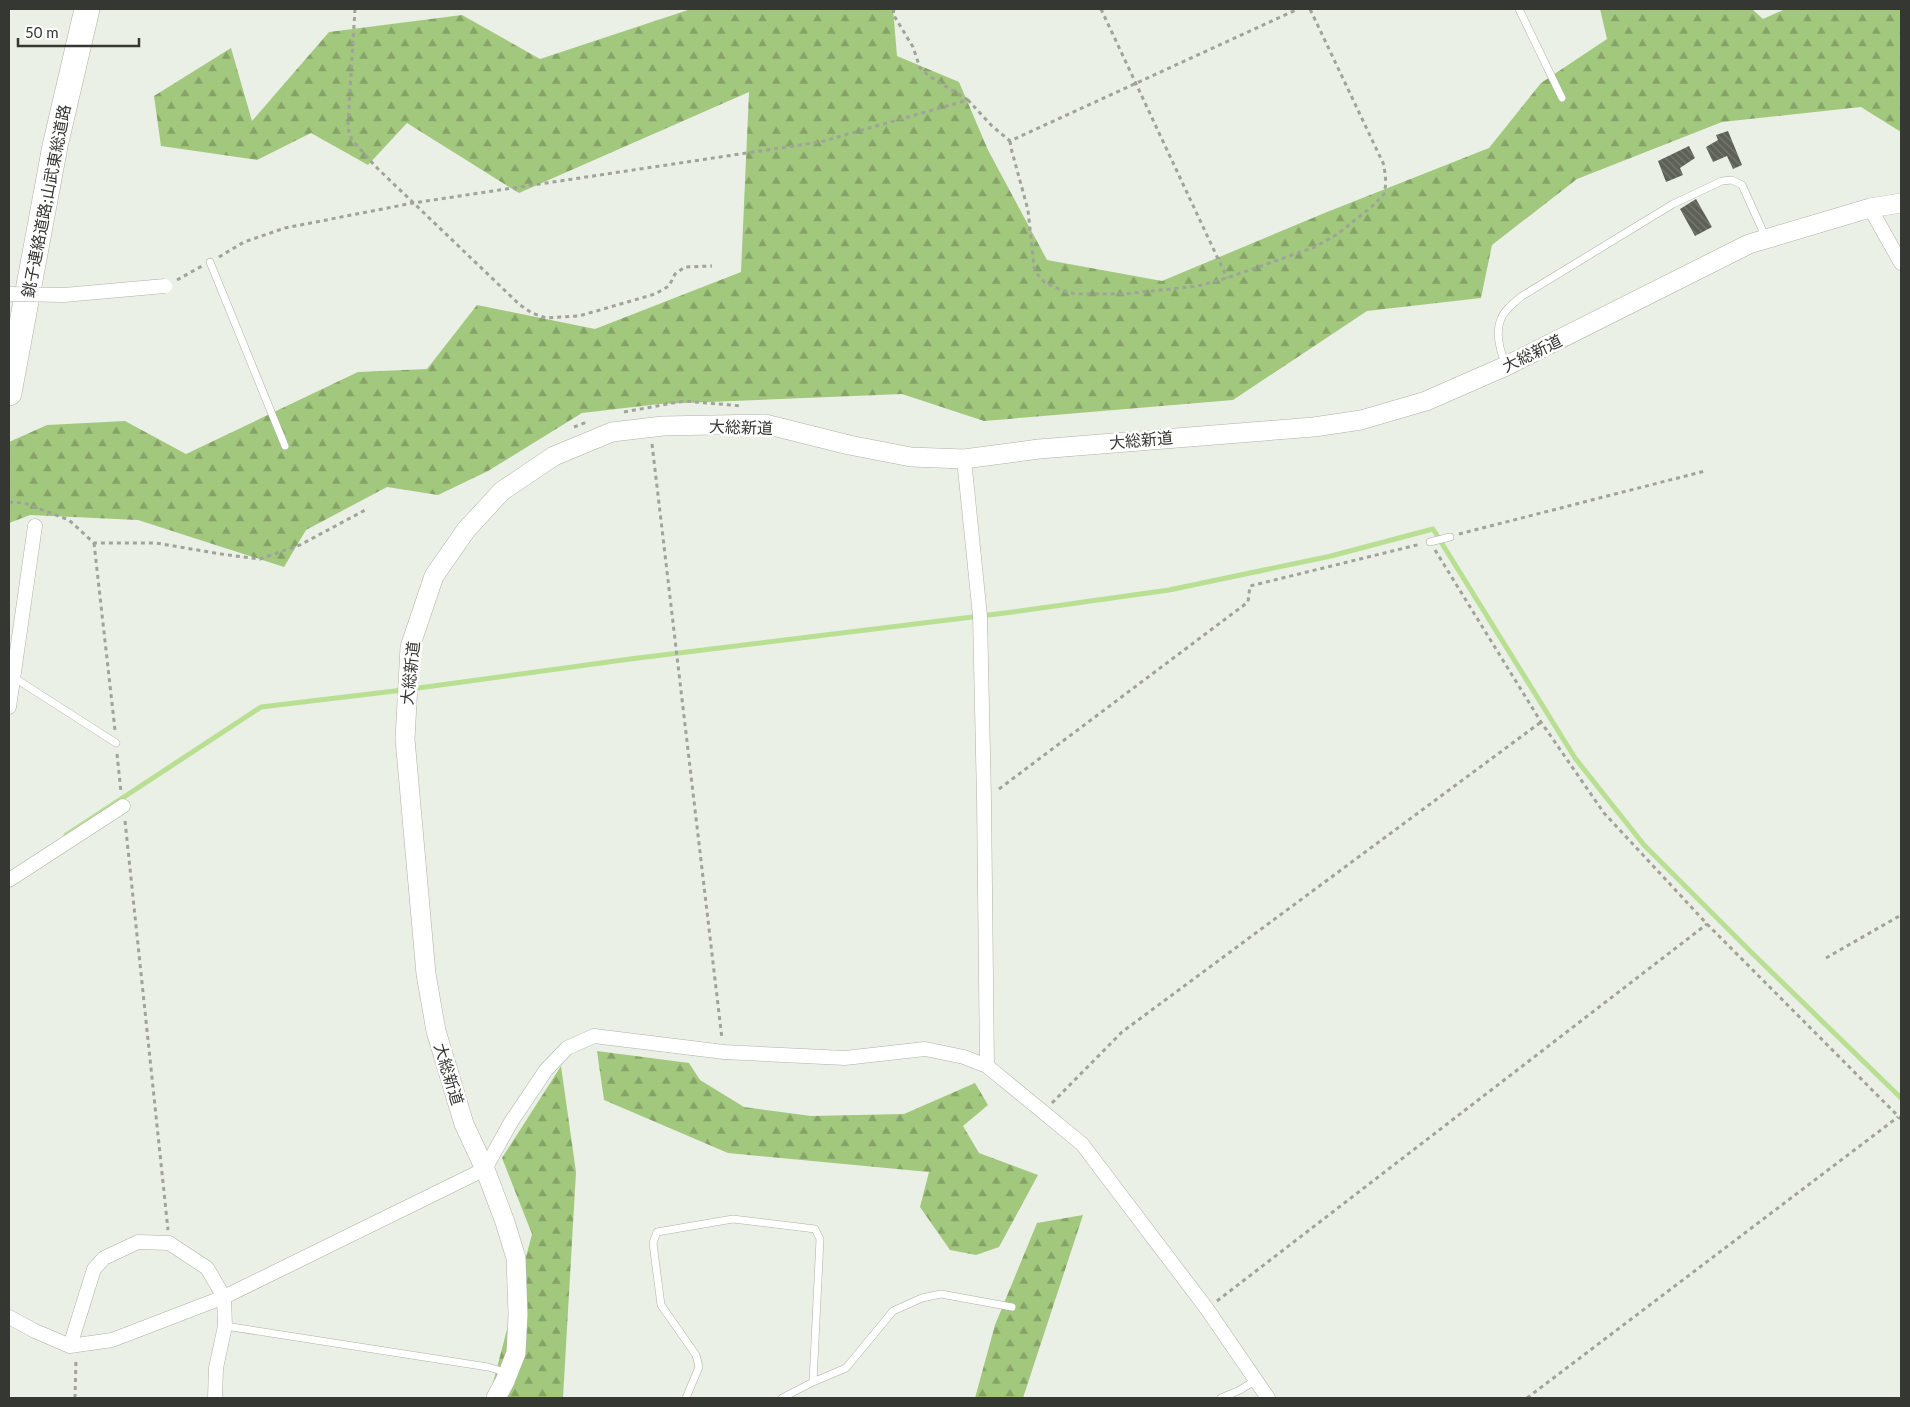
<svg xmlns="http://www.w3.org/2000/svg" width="1910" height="1407" font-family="Lato,'Noto Sans JP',sans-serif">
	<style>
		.forest { fill: url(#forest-firs) }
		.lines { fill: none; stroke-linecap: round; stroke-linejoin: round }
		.stream { stroke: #b9df93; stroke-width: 5 }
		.building { fill: url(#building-back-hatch) }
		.lane-casing { stroke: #acb2a7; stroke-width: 8 }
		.street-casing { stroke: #acb2a7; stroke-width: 15 }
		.secondary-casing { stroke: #acb2a7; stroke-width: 20 }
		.highway-casing { stroke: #acb2a7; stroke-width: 26 }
		.path { stroke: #9fa39b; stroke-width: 3; stroke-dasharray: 4 4; stroke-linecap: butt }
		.lane { stroke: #fff; stroke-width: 7 }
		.street { stroke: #fff; stroke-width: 14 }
		.secondary { stroke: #fff; stroke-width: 19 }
		.highway { stroke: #fff; stroke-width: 25 }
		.street-bridge-casing { stroke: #acb2a7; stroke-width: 15; stroke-linecap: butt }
		.street-bridge { stroke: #fff; stroke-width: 14 }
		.labels { text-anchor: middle; stroke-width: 5; stroke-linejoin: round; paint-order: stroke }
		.street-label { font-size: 16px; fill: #353733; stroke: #fff }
	</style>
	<defs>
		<pattern id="forest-firs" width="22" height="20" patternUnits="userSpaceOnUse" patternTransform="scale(1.25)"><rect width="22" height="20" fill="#a2c87d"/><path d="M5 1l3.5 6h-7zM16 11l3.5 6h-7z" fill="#85a367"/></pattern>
		<pattern id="building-back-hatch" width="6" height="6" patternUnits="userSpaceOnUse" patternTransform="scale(1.25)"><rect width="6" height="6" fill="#5c6158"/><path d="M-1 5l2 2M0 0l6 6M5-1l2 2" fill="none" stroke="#767a72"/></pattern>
	</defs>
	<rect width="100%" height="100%" fill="#eaf0e5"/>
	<path class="forest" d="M691 9H893L897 56 959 82 988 150 1047 260 1162 281 1327 212 1489 148 1541 83 1607 39 1600 9H1752L1763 19 1785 9H1901V132L1861 107 1722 122 1577 179 1492 245 1481 298 1367 311 1233 400 984 421 902 394 659 404 582 413 488 471 438 495 387 487 306 530 284 567 138 520 30 515 9 523V442L47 425 125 421 186 454 358 372 427 369 477 305 595 329 741 272 749 92 519 193 407 123 368 165 311 133 257 160 161 146 154 96 231 48 252 121 329 32 462 15 540 59Z
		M597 1051 689 1063 700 1080 744 1107 811 1116 904 1114 975 1083 988 1105 963 1126 979 1153 1038 1175 999 1247 976 1255 950 1250 920 1207 929 1172 728 1153 604 1100Z
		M561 1066 576 1172 563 1398H489L532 1234 502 1158Z
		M1083 1215 1023 1398H975L995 1325 1037 1223Z"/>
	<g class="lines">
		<path class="stream" d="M411 689 630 659 1013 612 1169 590 1331 556 1433 529 1575 758 1644 845 1753 954 1901 1098
			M66 835 261 707 403 690"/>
	</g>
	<path class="building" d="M1728 131 1742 165 1733 169 1727 156 1713 162 1706 147 1718 140 1716 135Z
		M1689 146 1695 158 1680 168 1683 175 1666 182 1658 161Z
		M1696 199 1712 227 1695 236 1680 209Z"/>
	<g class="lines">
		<g class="lane-casing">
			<path id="lane" d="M1519 9 1562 98
				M210 262 285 446
				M1506 365C1500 351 1495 333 1501 319 1504 310 1515 302 1522 296L1673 204 1722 181 1732 180 1742 185 1766 238
				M1430 542 1450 537
				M13 677 116 743
				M225 1326 488 1367 508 1373
				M686 1398 699 1367 696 1355 661 1305 653 1243 657 1232 733 1219 815 1229 820 1239 813 1382
				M782 1398 813 1382 846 1368 893 1311 922 1298 941 1294 1012 1307
				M1221 1398 1240 1390 1256 1380"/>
		</g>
		<g class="street-casing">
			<path id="street" d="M1870 208 1901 263
				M964 459 980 616 984 799 987 1066
				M9 707 35 526
				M9 880 123 806
				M9 1317 35 1331 70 1346 112 1340 224 1297 485 1169 511 1122 546 1070 567 1048 594 1036 724 1052 845 1058 925 1049 964 1057 987 1066 1082 1144 1207 1309 1268 1398
				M70 1346 94 1269 104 1258 138 1242 169 1243 207 1268 224 1297 225 1326 216 1368 215 1398"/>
		</g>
		<g class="secondary-casing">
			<path id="secondary" d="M496 1398 505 1381 516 1353 518 1314 516 1258 505 1222 485 1169 464 1124 436 1031 426 974 405 739 410 647 434 576 466 530 502 491 554 456 612 432 663 426 765 424 849 445 911 457 964 459 1039 449 1314 427 1361 420 1426 401 1506 366 1749 244 1870 208 1901 203"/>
		</g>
		<g class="highway-casing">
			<path id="highway" d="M9 393 55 146 87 9"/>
		</g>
		<path class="path" d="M355 9 348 123 349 134 353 141 375 166 520 305 532 313 546 318 579 316 655 294 669 286 675 274 685 267 712 266
			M894 9 893 14 913 47 920 68 929 76 968 100
			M1101 9 1227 278
			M1010 141 1011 148 1028 210 1034 267 1038 275 1045 283 1066 292 1077 294H1124L1198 286 1227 278 1315 247 1339 233 1375 204 1384 194 1386 183 1384 165 1310 9
			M219 257 244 242 285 228 413 203 820 142 968 100 992 126 1010 141 1298 9
			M177 280 202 266
			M624 412 684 401 742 406
			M574 427 587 422
			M652 444 722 1039
			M9 502 24 503 69 520 94 543H156L221 554 260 559 300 545 367 509
			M1459 534 1705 471
			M94 543 115 730
			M1435 550 1541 722 1604 813 1707 924 1901 1119
			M117 754 121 792
			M999 789 1248 602 1250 586 1421 544
			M125 821 168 1230
			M1826 958 1901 915
			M1052 1103 1122 1032 1541 722
			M1217 1301 1707 924
			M75 1398 76 1359
			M1527 1398 1898 1117"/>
		<use href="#lane" class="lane"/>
		<use href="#street" class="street"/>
		<use href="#secondary" class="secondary"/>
		<use href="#highway" class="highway"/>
		<g class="street-bridge-casing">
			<path id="street-bridge" d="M9 294 64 295 165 286"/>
		</g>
		<use href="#street-bridge" class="street-bridge"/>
	</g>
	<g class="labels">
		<g class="street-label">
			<text transform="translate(46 201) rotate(-79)" y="6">銚子連絡道路;山武東総道路</text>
			<text transform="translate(1532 353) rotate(-26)" y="6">大総新道</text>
			<text transform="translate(741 427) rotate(2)" y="6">大総新道</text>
			<text transform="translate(1141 440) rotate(-5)" y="6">大総新道</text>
			<text transform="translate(410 673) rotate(-84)" y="6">大総新道</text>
			<text transform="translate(449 1074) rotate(73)" y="6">大総新道</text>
		</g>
	</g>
	<rect width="1910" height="1407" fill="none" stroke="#353733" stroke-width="20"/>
	<path d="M18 38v8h121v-8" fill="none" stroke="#353733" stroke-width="2.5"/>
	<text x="25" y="38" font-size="15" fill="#353733" stroke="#ffffff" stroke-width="4" paint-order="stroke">50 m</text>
</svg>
